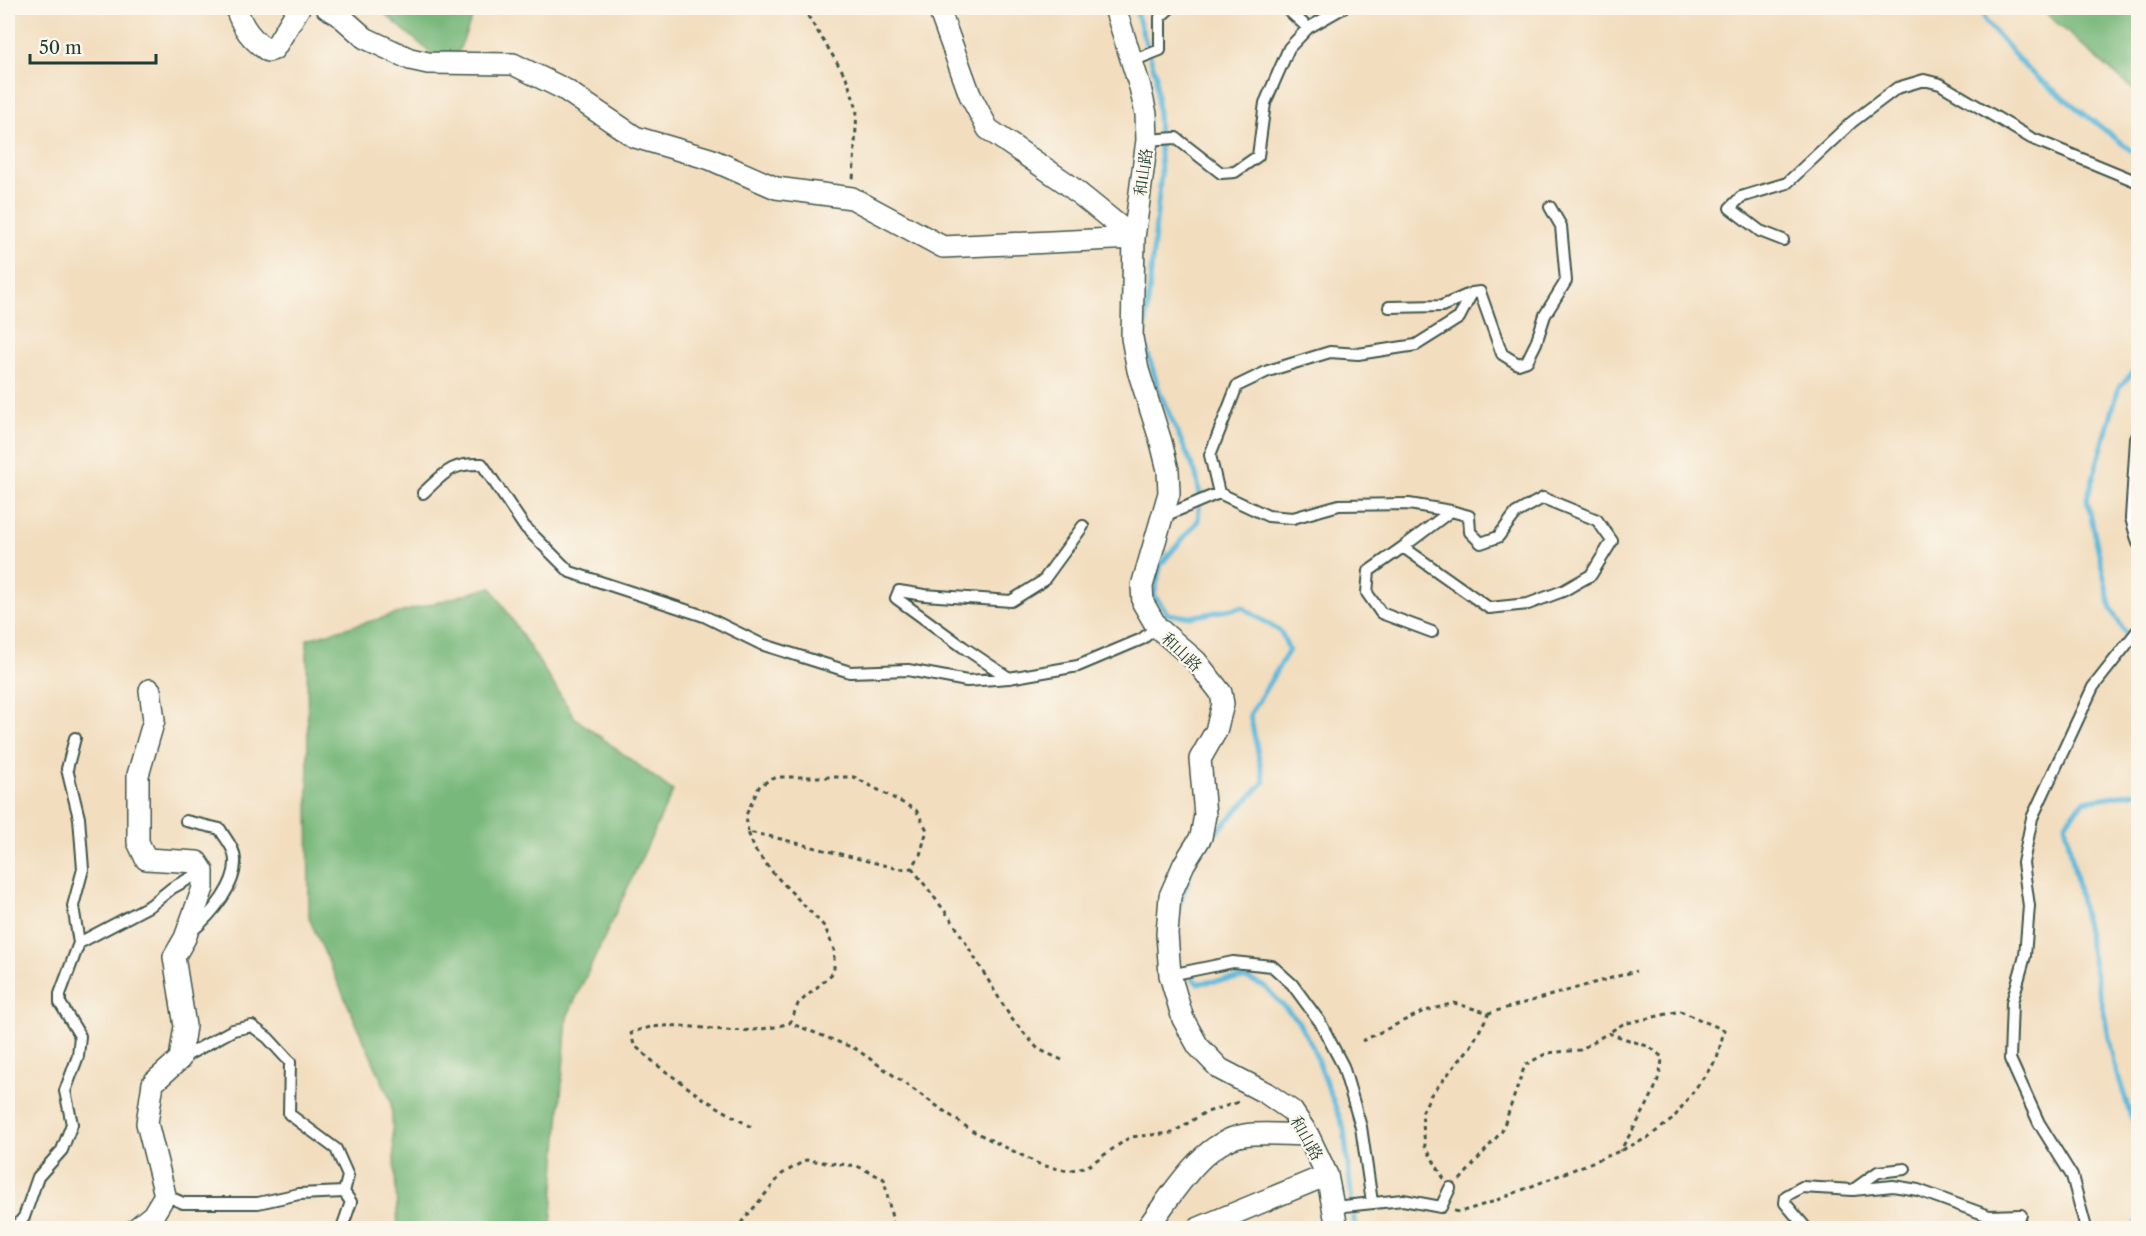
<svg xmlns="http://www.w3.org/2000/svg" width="2146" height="1236" font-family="'Libre Caslon Text','Noto Serif TC',serif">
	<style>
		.forest { fill: #78b87a; stroke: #4c7a57; stroke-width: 1.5 }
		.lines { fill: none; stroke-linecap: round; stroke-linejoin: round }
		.stream { stroke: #5cb8da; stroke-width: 5 }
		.service-casing { stroke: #3f5549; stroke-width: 14 }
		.minor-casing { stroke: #3f5549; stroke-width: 24 }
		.path { stroke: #3f5549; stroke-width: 3; stroke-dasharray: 4.5 4.5; stroke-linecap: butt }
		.service { stroke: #fff; stroke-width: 10 }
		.minor { stroke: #fff; stroke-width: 21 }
		.labels { text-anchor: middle; stroke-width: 4.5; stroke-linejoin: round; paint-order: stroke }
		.street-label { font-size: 16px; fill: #1f3d34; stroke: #fbf7ec }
	</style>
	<rect width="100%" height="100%" fill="#fbf7ec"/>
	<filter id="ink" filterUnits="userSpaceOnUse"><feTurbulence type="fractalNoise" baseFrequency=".0167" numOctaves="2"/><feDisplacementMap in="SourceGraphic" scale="12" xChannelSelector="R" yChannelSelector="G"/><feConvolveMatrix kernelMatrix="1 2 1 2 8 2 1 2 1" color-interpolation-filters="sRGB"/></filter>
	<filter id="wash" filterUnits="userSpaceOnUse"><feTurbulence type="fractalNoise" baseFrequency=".008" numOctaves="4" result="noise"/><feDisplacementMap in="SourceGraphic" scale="24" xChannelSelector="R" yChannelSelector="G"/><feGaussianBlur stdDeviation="1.35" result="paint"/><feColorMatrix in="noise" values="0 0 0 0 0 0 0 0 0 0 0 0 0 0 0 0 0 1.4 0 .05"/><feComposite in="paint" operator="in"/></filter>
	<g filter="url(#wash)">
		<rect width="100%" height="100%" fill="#f2ddbe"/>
		<path class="forest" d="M378 8H476L451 70Z
			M2040 8H2138V94Z
			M491 587 575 718 673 791 567 1017 551 1228H398L391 1101 309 918 307 639Z"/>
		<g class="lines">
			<path class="stream" d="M1135 8 1156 75 1161 174 1144 341 1160 393 1196 474 1200 495 1198 521 1161 564 1154 595 1168 614 1191 617 1242 607 1281 632 1289 650 1250 715 1264 782 1208 841
				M1980 8 1987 23 2027 69 2138 156
				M2138 367 2119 387 2087 499 2111 609 2130 640 2138 649
				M2138 792 2084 801 2065 824 2114 1062 2131 1117 2138 1131
				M1178 909 1190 876
				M1187 971 1197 983 1245 978 1264 986 1298 1021 1313 1048 1344 1129 1355 1228
				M2134 1228 2138 1221"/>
		</g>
	</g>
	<g filter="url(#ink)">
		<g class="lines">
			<g class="service-casing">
				<path id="service" d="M1286 8 1308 28 1343 8
					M1132 61 1160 50V17L1170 8
					M1147 140 1176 138 1221 173 1235 172 1258 156 1265 103 1289 48 1308 28
					M1783 240 1760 231 1730 208 1741 197 1787 183 1852 122 1897 88 1924 80 1940 84 2031 138 2138 182
					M1389 307 1442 306 1472 293
					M2138 435 2136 439 2131 518 2138 543
					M423 493C445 473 450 463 482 464L524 526 570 572 704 616 761 644 850 672 908 670 967 681 1009 678 1078 666 1142 639 1157 627
					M1162 517 1219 493
					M1403 547 1451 511
					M1432 632 1381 613 1367 593 1369 571 1403 547 1489 608 1528 604 1563 591 1591 575 1612 541 1597 520 1543 498 1516 513 1498 537 1481 543 1470 532 1469 516 1451 511 1409 504 1339 505 1293 518 1268 516 1219 493 1210 455 1237 386 1268 371 1330 352 1358 354 1416 345 1459 318 1472 293 1480 292 1502 354 1518 364 1527 361 1536 343 1545 315 1566 281 1561 226 1550 207
					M1009 678 963 647 896 598 899 591 924 595 1011 601 1043 581 1083 526
					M186 821 220 829C224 837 232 845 234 854 241 882 210 916 190 933
					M79 943 151 905 172 888 203 871
					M1170 975 1233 962 1272 966 1292 984 1320 1022 1343 1066 1361 1127 1372 1202
					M180 1059 233 1030 252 1026 268 1038 290 1062 289 1114 336 1149 348 1176 344 1192
					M1853 1190 1878 1172 1905 1169
					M165 1195 183 1203H258L299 1194 344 1192 351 1202 342 1228
					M1334 1207 1403 1200 1441 1207 1450 1188
					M15 1228 24 1217 38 1177 62 1150 72 1124 65 1091 78 1056 80 1036 60 1003V994L79 943 73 906 83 869 79 818 67 769 75 738
					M1806 1228 1785 1203 1786 1196 1802 1187 1853 1190 1893 1186 1918 1190 1989 1216 2021 1215
					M2086 1228 2072 1176 2039 1123 2010 1059 2012 1002 2025 956 2029 906 2023 863 2032 818 2093 687 2138 630"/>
			</g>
			<g class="minor-casing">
				<path id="minor" d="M236 8C242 27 251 39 268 51L274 49 299 8
					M327 8 338 14 365 38 410 59 428 63 513 64 564 89 635 137 710 159 776 188 852 198 943 247 1134 238 1066 183 988 129 970 95 940 12
					M1115 8 1140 87 1146 114 1147 140 1134 238 1132 338 1138 370 1161 442 1168 470 1169 493 1142 586 1143 603 1157 627 1196 661 1221 693 1223 704 1216 731 1200 759 1205 815 1201 837 1184 864 1170 896 1167 934 1170 975 1183 1019 1198 1046 1220 1069 1266 1093 1292 1111 1308 1135 1327 1175 1337 1228
					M137 1228 153 1215 165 1195 147 1123 153 1083 180 1059 185 1026 174 957 185 938 203 888V871L197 862 146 859 138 842V775L154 720 150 690
					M1147 1228C1171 1197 1201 1142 1244 1135 1264 1132 1287 1135 1308 1135
					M1199 1228 1327 1175"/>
			</g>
			<path class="path" d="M803 8 846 77 857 109 853 181
				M748 832 746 815 760 785 777 777H854L916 810 927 830 920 855 912 868 899 869 773 837 748 832 755 850 774 874 825 927 834 950V972L798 1004 790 1023 856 1049 971 1130 1041 1165 1068 1171 1088 1166 1130 1137 1172 1133 1204 1113 1242 1101
				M912 868 953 922 1011 1018 1038 1049 1062 1060
				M1362 1041 1422 1012 1454 1003 1489 1013 1636 971
				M751 1127 701 1097 657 1065 634 1045 631 1033C660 1020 694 1028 725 1030 746 1032 770 1029 790 1023
				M1444 1179 1425 1146 1422 1113 1430 1096 1471 1046 1489 1013
				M1460 1180 1502 1131 1525 1065 1547 1053 1580 1050 1608 1033
				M1454 1211 1460 1212 1492 1202 1620 1151 1647 1138 1673 1119 1717 1059 1724 1030 1680 1011 1623 1024 1608 1033 1650 1047 1662 1057C1661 1090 1636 1123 1620 1151
				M733 1228 742 1222 782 1174 806 1160 857 1166 884 1179 894 1228"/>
			<use href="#service" class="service"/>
			<use href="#minor" class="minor"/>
		</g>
	</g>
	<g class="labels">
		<g class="street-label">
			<text transform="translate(1143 172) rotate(-82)" y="6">和山路</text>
			<text transform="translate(1182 652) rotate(44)" y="6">和山路</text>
			<text transform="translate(1307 1138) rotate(60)" y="6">和山路</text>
		</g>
	</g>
	<rect width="2146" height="1236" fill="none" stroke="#fbf7ec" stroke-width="30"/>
	<path d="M30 54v9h126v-9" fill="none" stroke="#1f3d34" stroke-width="3"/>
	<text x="39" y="54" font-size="18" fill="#1f3d34" stroke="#fbf7ec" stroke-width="4.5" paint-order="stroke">50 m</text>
</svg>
